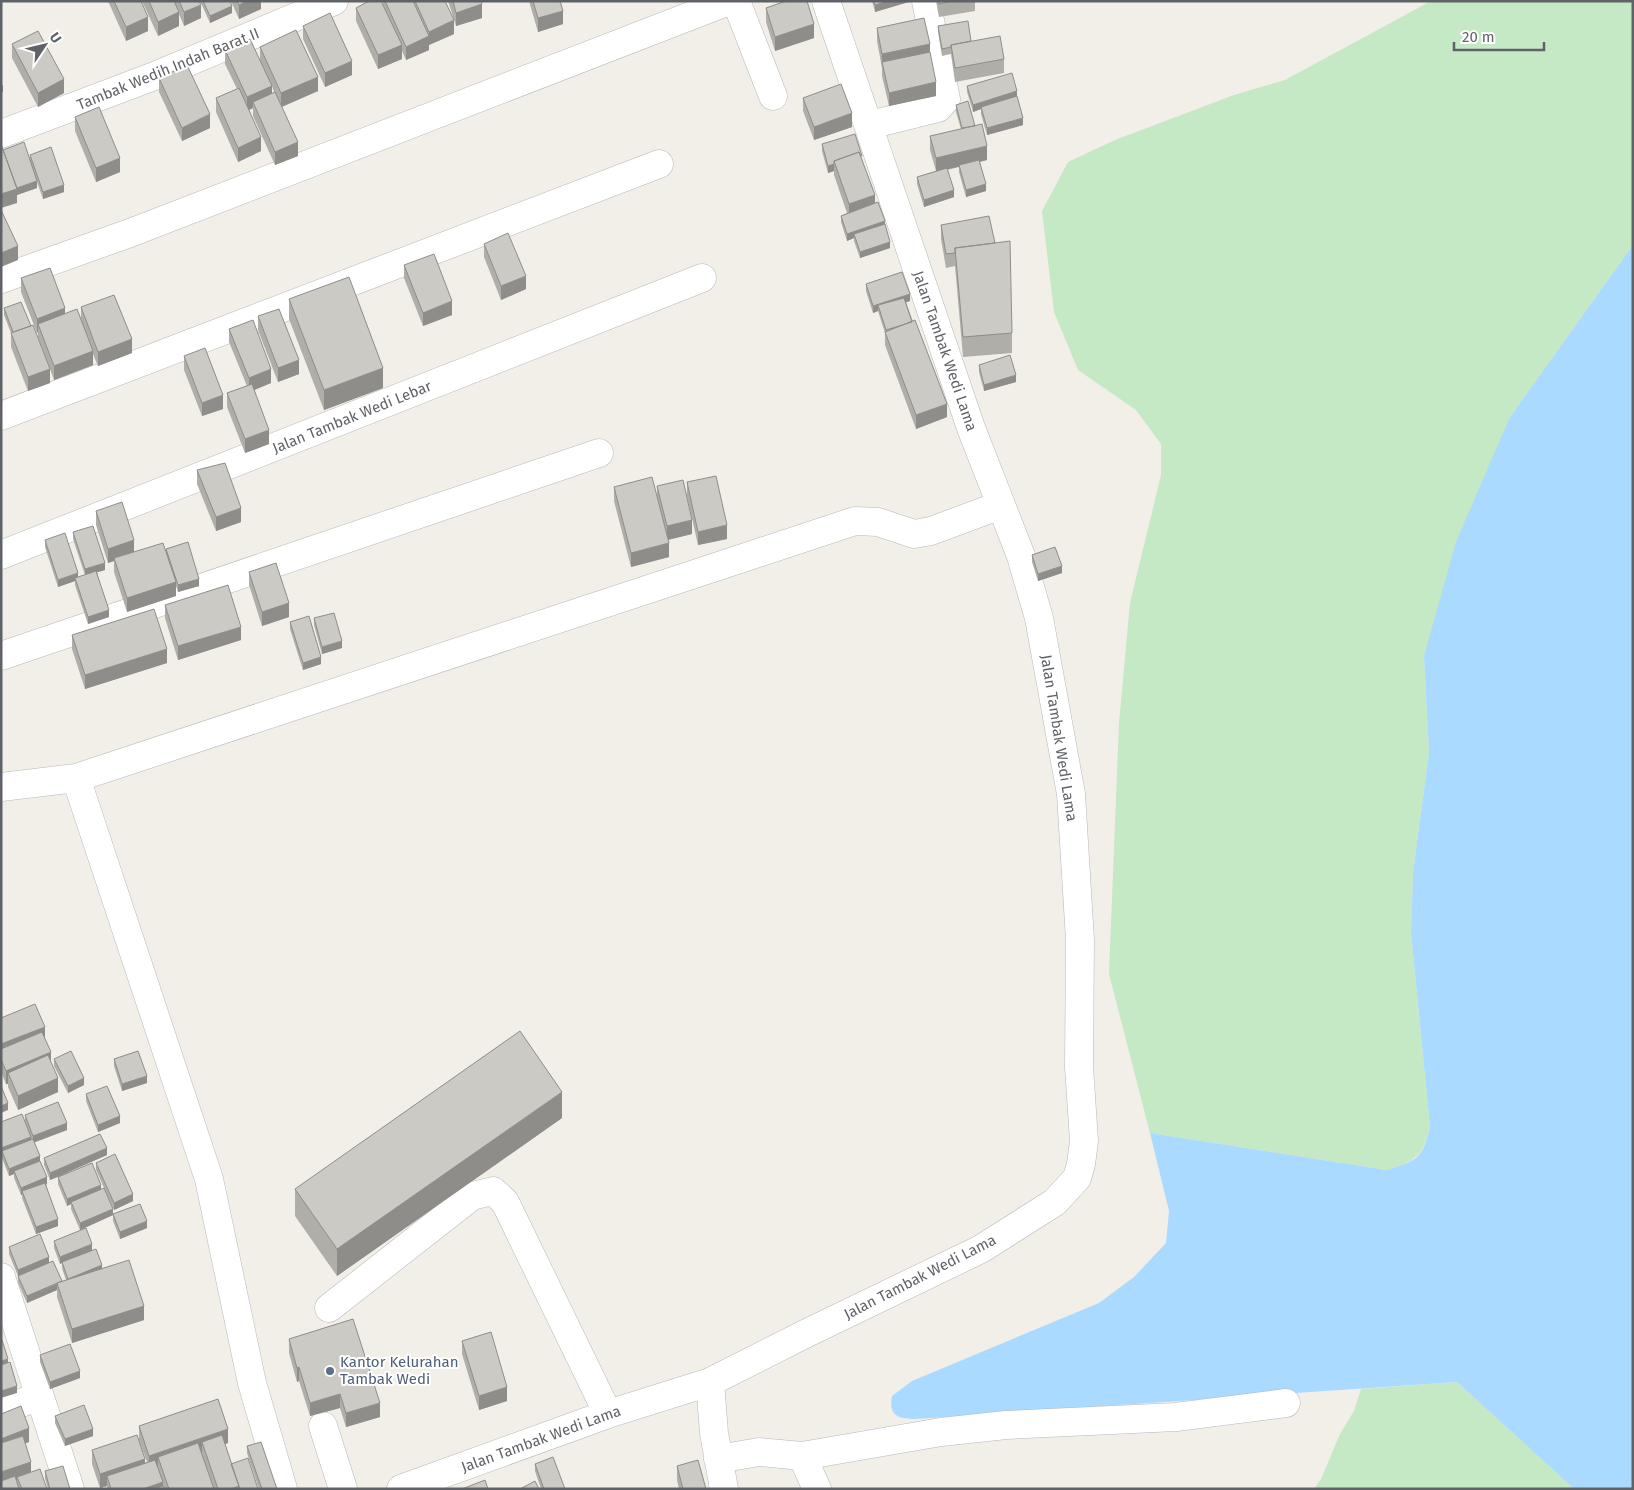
<svg xmlns="http://www.w3.org/2000/svg" width="1634" height="1490" font-family="'Fira Sans',sans-serif">
	<style>
		.green { fill: #c5e8c5 }
		.water { fill: #aadaff }
		.lines { fill: none; stroke-linecap: round; stroke-linejoin: round }
		.minor-casing { stroke: #b5b8bc; stroke-width: 29 }
		.minor { stroke: #fff; stroke-width: 28 }
		.wall { fill: #afaea9; fill-rule: evenodd }
		.shaded-wall { fill: #8f8d8a }
		.building { fill: #cccac5; stroke: #8f8d8a }
		.service-dot { fill: #5c6f8a; stroke: #fff; stroke-width: 2 }
		.labels { text-anchor: middle; stroke-width: 4; stroke-linejoin: round; paint-order: stroke }
		.street-label { font-size: 15px; fill: #5f6368; stroke: #fff }
		.service-label { font-size: 15px; fill: #4e5e75; stroke: #fff; text-anchor: start }
	</style>
	<rect width="100%" height="100%" fill="#f1efe8"/>
	<path class="green" d="M1431 1H1633V245L1510 417 1424 656 1429 753 1413 872 1411 933 1430 1127C1422 1157 1417 1160 1387 1170L1150 1133 1109 974 1119 723 1130 603 1161 475V444L1136 410 1078 370 1054 312 1042 211 1068 162 1115 140 1234 95 1285 80Z
		M1457 1382 1574 1489H1314L1321 1479 1340 1434 1354 1411 1361 1389Z"/>
	<path class="water" d="M1633 245V1489H1574L1457 1382 915 1419C898 1419 888 1415 892 1396L912 1381 1099 1303 1134 1277 1166 1243 1169 1211 1150 1133 1387 1170C1418 1160 1422 1159 1430 1127L1411 933 1413 872 1429 753 1424 656 1456 542 1510 417Z"/>
	<g class="lines">
		<g class="minor-casing">
			<path id="minor" d="M736 1 773 96
				M870 125 938 108 946 99 926 1
				M1 134 157 75 334 1
				M1 279 130 233 729 1
				M1 416 659 164
				M1 555 702 278
				M1 656 599 453
				M76 778 209 1179 252 1383 283 1489
				M1 787 76 778 740 559 855 521 878 522 914 534 931 531 1001 505
				M1 1277 70 1489
				M329 1308 472 1196 493 1191 505 1202 608 1414
				M710 1382 714 1433 724 1489
				M1 1411 39 1396
				M323 1426 343 1489
				M802 1456 817 1489
				M718 1459 759 1452 802 1456 941 1432 1006 1425 1176 1417 1286 1403
				M401 1489 608 1414 710 1382 807 1333 981 1249 1055 1202 1077 1178 1081 1164 1084 1141 1079 1067 1080 940 1071 794 1039 618 1021 556 971 428 826 1"/>
		</g>
		<use href="#minor" class="minor"/>
	</g>
	<path class="wall" d="M108 1H141L148 31 126 41Z
		M142 1H199L201 18 184 26 179 14V26L158 36Z
		M200 1H230L232 13 210 23Z
		M231 1H261V9L239 19Z
		M383 1H445L454 34 429 45V44V50L406 60 402 51V59L378 69 356 21V8L383 4Z
		M448 1H481L482 18 456 26Z
		M529 1H560L563 24 538 32Z
		M872 1H912L875 12Z
		M936 1H975V11L939 17Z
		M766 8 814 38 775 51 766 22Z
		M303 26 352 75 325 87 303 39Z
		M938 26 971 41 1004 59V73L955 82 951 54 942 56 938 32Z
		M877 28 930 52 936 96 889 106 882 76V68L877 41Z
		M12 44 64 93 38 107 12 58Z
		M260 47 318 91 282 107 298 156 275 165 253 116V108L249 110 261 151 238 162 216 112V98L237 89 225 64V50L260 60ZM272 86 274 92 272 94Z
		M159 78 210 128 182 141 159 92Z
		M967 86 1017 97 1023 125 987 135 981 114V109L973 112 967 92Z
		M803 98 852 127 814 140 803 111Z
		M956 105 975 126 987 160 980 162 986 191 966 197 959 172V167L947 170 954 197 924 207 917 184V177L936 171 930 150V136L961 129 956 112Z
		M75 117 120 172 96 182 75 131Z
		M822 144 862 159 875 204 885 225 890 248 860 258 854 241V238L847 241 841 222V216L847 213 834 175V171L828 173 822 151Z
		M3 150 30 160V155L64 192 43 199 37 182V188L17 195V203Z
		M941 225 1012 333V353L963 357 955 266 946 268 941 239Z
		M484 244 526 289 501 300 484 257Z
		M404 265 452 315 423 326 404 278Z
		M21 278 65 314 81 317V307L132 353 98 366 93 354V365L54 380 38 337V332L37 333 21 292Z
		M866 284 910 301 906 302 947 417 916 429 885 345V333L878 311 873 313 866 291Z
		M289 299 383 388 324 410 289 319Z
		M4 308 50 383 28 391 11 347V333L4 315Z
		M258 316 299 374 278 382 258 330Z
		M229 329 271 383 254 390 269 444 245 453 227 407V393L247 386 229 342Z
		M184 356 223 409 202 416 184 370Z
		M979 365 1016 382 984 391 979 372Z
		M197 470 241 522 216 531 197 484Z
		M687 482 727 539 698 545 687 496Z
		M657 486 692 534 668 540 669 557 631 567 614 501V487L657 498Z
		M96 511 134 552 166 553V549L199 586 178 592 176 586V596L127 612 114 572V561L108 563 96 525Z
		M73 532 105 570 97 572 109 617 88 624 75 585V581L58 587 45 547V540L78 577 85 575 73 539Z
		M1032 555 1062 573 1038 581 1032 562Z
		M249 572 289 617 262 626 249 585Z
		M165 605 241 640 178 660 165 618Z
		M314 618 342 648 322 654 314 625Z
		M290 622 321 664 303 670 290 629Z
		M72 635 167 663 85 689 72 649Z
		M1 1018 45 1038 58 1092 18 1110 8 1087V1084H6L1 1072Z
		M54 1059 84 1085 68 1093 54 1066Z
		M114 1059 147 1083 122 1091 114 1066Z
		M86 1094 120 1123 98 1132 86 1101Z
		M25 1115 67 1130 34 1142 47 1184 46 1185 58 1226 36 1234 22 1198V1195H21L14 1178V1174L9 1176 2 1158 1 1122 25 1121Z
		M562 1118 337 1276 295 1216V1189Z
		M107 1155 68 1172 101 1189 113 1215 80 1230 71 1209V1204L67 1206 58 1184V1177L50 1180 44 1165V1158Z
		M96 1163 133 1201 114 1210 96 1170Z
		M113 1214 147 1228 120 1239 113 1221Z
		M54 1241 92 1250 102 1269 144 1320 72 1343 57 1297V1290L27 1303 18 1283V1276L9 1254V1247L49 1262 62 1281 66 1280 62 1268V1263L60 1264 54 1248Z
		M289 1339 380 1417 346 1427 340 1408 310 1416 299 1381 297 1382 289 1353Z
		M462 1341 507 1401 479 1410 462 1354Z
		M40 1355 80 1378 50 1389 40 1362Z
		M1 1414 29 1442 25 1443 31 1472 47 1489H19L17 1484V1480L1 1489Z
		M55 1416 93 1436 65 1446 55 1423Z
		M139 1426 228 1443 225 1444 231 1464 258 1489H164L163 1485 164 1489H107V1486L100 1488 92 1464V1450L145 1463 147 1462 139 1440Z
		M247 1446 277 1489H259L247 1453Z
		M535 1464 565 1489H541L535 1471Z
		M677 1466 706 1489H679L677 1480Z
		M45 1471 70 1489H48L45 1478Z"/>
	<path class="shaded-wall" d="M247 1H261V9L239 19V5Z
		M888 1H912L875 12V5Z
		M482 4V18L456 26V13Z
		M201 5V18L184 26V12Z
		M232 6V13L210 23V16Z
		M563 11V24L538 32V18Z
		M179 12V26L158 36V22Z
		M148 17V31L126 41V27Z
		M454 20V34L429 45V32Z
		M814 24V38L775 51V37Z
		M429 36V50L406 60V47Z
		M930 44V58L882 62V68V54Z
		M402 45V59L378 69V55Z
		M352 61V75L325 87V73Z
		M318 77V91L281 107V93Z
		M64 79V93L38 107V93Z
		M936 82V96L889 106V93Z
		M3 85V92L1 93V86Z
		M272 86V100L253 102V108L247 111V97Z
		M1017 91V98L981 107V109L973 112V105Z
		M852 113V127L814 140V127Z
		M210 114V128L182 141V128Z
		M1023 118V125L987 135V128Z
		M261 137V151L238 162V148Z
		M298 142V156L275 165V152Z
		M987 146V160L936 172V158Z
		M120 158V172L96 182V168Z
		M834 164V171L828 173V166Z
		M37 181V188L17 195V203L1 208V194Z
		M986 184V191L966 197V190Z
		M64 185V192L43 199V192Z
		M954 190V197L924 207V200Z
		M875 195V209L849 218V204Z
		M885 221V228L854 234V238L847 241V234Z
		M890 242V248L860 258V252Z
		M18 246V260L1 267V253Z
		M526 276V289L501 300V286Z
		M910 294V301L880 311 878 305V311L873 313V306Z
		M452 301V315L423 326V313Z
		M65 308V322L38 324V332L37 333V319Z
		M132 339V353L98 366V352Z
		M93 351V365L54 380V366Z
		M299 360V374L278 382V368Z
		M383 368V388L324 410V390Z
		M50 369V383L28 391V377Z
		M271 369V383L249 392V378Z
		M1016 375V382L984 391V385Z
		M223 395V409L202 416V403Z
		M947 404V417L916 429V415Z
		M269 430V444L245 453V439Z
		M241 508V522L216 531V517Z
		M692 520V534L667 540V526Z
		M727 525V539L698 545V532Z
		M134 540V554L114 558V561L108 563V549Z
		M669 543V557L631 567V553Z
		M105 563V570L85 576V569Z
		M1062 566V573L1038 581V574Z
		M78 573V580L75 578V581L58 587V580Z
		M199 579V586L178 592V585Z
		M176 582V596L127 612V598Z
		M289 603V617L262 626V612Z
		M109 610V617L88 624V617Z
		M241 627V640L178 660V646Z
		M342 641V648L322 654V647Z
		M167 649V663L85 689V675Z
		M321 657V664L303 670V663Z
		M45 1027V1040L1 1058V1044Z
		M51 1052V1066L8 1073V1084H6V1071Z
		M147 1076V1083L122 1091V1084Z
		M58 1078V1092L18 1110V1096Z
		M84 1078V1085L68 1093V1086Z
		M562 1092V1118L337 1276V1249Z
		M8 1103V1110L1 1113V1106Z
		M120 1116V1123L98 1132V1125Z
		M67 1123V1130L33 1143V1136Z
		M31 1137V1144L2 1151 1 1155V1148Z
		M107 1148V1155L50 1180V1173Z
		M40 1156V1163L14 1171V1174L9 1176V1169Z
		M47 1177V1184L24 1194 22 1191V1195H21V1188Z
		M101 1185V1192L71 1202V1204L67 1206V1199Z
		M133 1194V1201L114 1210V1203Z
		M113 1209V1215L80 1230V1223Z
		M58 1219V1226L36 1234V1227Z
		M147 1221V1228L120 1239V1232Z
		M92 1244V1251L62 1262V1263L60 1264V1257Z
		M49 1257V1264L18 1277V1270Z
		M102 1265V1272L68 1279Z
		M57 1284V1290L27 1303V1296Z
		M144 1306V1320L72 1343V1329Z
		M8 1359V1366L1 1368V1361Z
		M299 1367V1381L297 1382V1368Z
		M80 1371V1378L50 1389V1382Z
		M17 1386V1393L1 1398V1391Z
		M507 1387V1401L479 1410V1396Z
		M340 1394V1408L310 1416V1403Z
		M380 1403V1417L346 1427V1413Z
		M29 1428V1442L1 1453V1439Z
		M93 1429V1436L65 1446V1439Z
		M228 1429V1443L205 1451 202 1442V1452L161 1466 158 1457V1467L149 1469V1456Z
		M145 1459V1473L107 1476V1486L100 1488V1474Z
		M31 1462V1476L17 1477V1480L1 1485V1472Z
		M163 1482V1489H143Z"/>
	<path class="building" d="M114 1H141L148 17 126 27Z
		M149 1H174L179 12 158 22Z
		M179 1H199L201 5 184 12Z
		M203 1H230L232 6 210 16Z
		M237 1H247L239 5Z
		M369 1H381L402 45 378 55 356 8Z
		M385 1H413L429 36 406 47Z
		M415 1H445L454 20 429 32Z
		M453 1H481L482 4 456 13Z
		M533 1H560L563 11 538 18Z
		M786 1H807L814 24 775 37 766 8Z
		M874 1H888L875 5Z
		M939 1H952L939 4Z
		M330 13 352 61 325 73 303 26Z
		M924 18 930 44 882 54 877 28Z
		M968 21 971 41 951 45V47L942 49 938 26Z
		M296 30 318 77 281 93 260 47Z
		M38 31 64 79 38 93 12 44Z
		M1000 36 1004 59 955 68 951 45Z
		M250 39 272 86 247 97 225 50Z
		M930 52 936 82 889 93 882 62Z
		M187 65 210 114 182 128 159 78Z
		M1012 73 1017 91 973 105 967 86Z
		M841 84 852 113 814 127 803 98Z
		M239 88 261 137 238 148 216 98Z
		M275 92 298 142 275 152 253 102Z
		M1017 96 1023 118 987 128 981 107Z
		M968 101 975 126 962 128 956 105Z
		M99 107 120 158 96 168 75 117Z
		M982 124 987 146 936 158 930 136Z
		M855 134 862 156H861L859 152 834 161V164L828 166 822 144Z
		M24 142 37 181 17 188 3 150Z
		M1 144 17 189 1 194Z
		M51 147 64 185 43 192 30 155Z
		M859 152 875 195 849 204 834 161Z
		M979 160 986 184 966 190 959 165Z
		M947 168 954 190 924 200 917 177Z
		M878 202 885 221 847 234 841 216Z
		M1 210 18 246 1 253Z
		M989 216 995 243 955 248V253L946 254 941 225Z
		M885 224 890 242 860 252 854 234Z
		M508 233 526 276 501 286 484 244Z
		M1010 241 1012 333 963 337 955 248Z
		M434 254 452 301 423 313 404 265Z
		M50 268 65 308 37 319 21 278Z
		M902 272 910 294 873 306 866 284Z
		M349 277 383 368 324 390 289 299Z
		M114 295 132 339 98 352 81 307Z
		M904 298 912 322 886 330 878 305Z
		M21 302 31 326 13 332 4 308Z
		M77 309 93 351 54 366 38 324Z
		M279 309 299 360 278 368 258 316Z
		M253 320 271 369 249 378 229 329Z
		M915 320 947 404 916 415 885 332Z
		M33 325 50 369 28 377 11 333Z
		M205 348 223 395 202 403 184 356Z
		M1010 355 1016 375 984 385 979 365Z
		M252 384 269 430 245 439 227 393Z
		M225 463 241 508 216 517 197 470Z
		M716 476 727 525 698 532 687 482Z
		M652 477 669 543 631 553 614 487Z
		M683 480 692 520 667 526 657 486Z
		M122 502 134 540 108 549 96 511Z
		M93 526 105 563 85 569 73 532Z
		M65 533 78 573 58 580 45 540Z
		M188 542 199 579 178 585 166 549Z
		M163 543 176 582 127 598 114 558Z
		M1055 547 1062 566 1038 574 1032 555Z
		M276 563 289 603 262 612 249 572Z
		M96 571 109 610 88 617 75 578Z
		M228 585 241 627 178 646 165 605Z
		M154 609 167 649 85 675 72 635Z
		M334 613 342 641 322 647 314 618Z
		M309 616 321 657 303 663 290 622Z
		M35 1004 45 1027 1 1044V1018Z
		M520 1031 562 1092 337 1249 295 1189Z
		M42 1032 51 1052 6 1071 1 1059V1049Z
		M71 1051 84 1078 68 1086 54 1059Z
		M138 1051 147 1076 122 1084 114 1059Z
		M48 1055 58 1078 18 1096 8 1073Z
		M1 1086 8 1103 1 1106Z
		M107 1086 120 1116 98 1125 86 1094Z
		M58 1102 67 1123 33 1136 25 1115Z
		M22 1114 31 1137 1 1148V1122Z
		M100 1134 107 1148 50 1173 44 1158Z
		M33 1139 40 1156 9 1169 2 1151Z
		M115 1154 133 1194 114 1203 96 1163Z
		M40 1161 47 1177 21 1188 14 1171Z
		M92 1163 101 1185 67 1199 58 1177Z
		M45 1183 58 1219 36 1227 22 1191Z
		M104 1188 113 1209 80 1223 71 1202Z
		M140 1204 147 1221 120 1232 113 1214Z
		M86 1228 92 1244 60 1257 54 1241Z
		M40 1234 49 1257 18 1270 9 1247Z
		M96 1249 102 1265 68 1279 62 1262Z
		M129 1260 144 1306 72 1329 57 1283Z
		M53 1261 62 1281 27 1296 18 1276Z
		M353 1319 380 1403 346 1413 340 1394 310 1403 299 1367 297 1368 289 1339Z
		M491 1332 507 1387 479 1396 462 1341Z
		M2 1340 8 1359 1 1361V1341Z
		M70 1344 80 1371 50 1382 40 1355Z
		M10 1362 17 1386 1 1391V1365Z
		M218 1399 228 1429 149 1456 139 1426Z
		M84 1405 93 1429 65 1439 55 1416Z
		M21 1406 29 1428 1 1439V1414Z
		M137 1435 145 1459 100 1474 92 1450Z
		M222 1435 239 1486 231 1489H218L202 1442Z
		M23 1436 31 1462 1 1472V1443Z
		M261 1442 277 1489H262L247 1446Z
		M198 1443 214 1489H169L158 1457Z
		M553 1457 565 1489H544L535 1464Z
		M248 1458 258 1489H240L231 1464Z
		M155 1460 163 1482 143 1489H111L107 1476Z
		M698 1460 706 1489H683L677 1466Z
		M63 1466 70 1489H50L45 1471Z
		M40 1469 47 1489H22L17 1477Z
		M15 1476 19 1489H1V1481Z
		M485 1480 488 1489H462Z
		M535 1481 539 1489H520Z
		M163 1486 164 1489H154Z"/>
	<circle class="service-dot" cx="330" cy="1371" r="5"/>
	<g class="labels">
		<g class="street-label">
			<text transform="translate(168 69) rotate(-22)" y="5">Tambak Wedih Indah Barat II</text>
			<text transform="translate(945 351) rotate(71)" y="5">Jalan Tambak Wedi Lama</text>
			<text transform="translate(352 417) rotate(-22)" y="5">Jalan Tambak Wedi Lebar</text>
			<text transform="translate(1059 738) rotate(81)" y="5">Jalan Tambak Wedi Lama</text>
			<text transform="translate(920 1277) rotate(-27)" y="5">Jalan Tambak Wedi Lama</text>
			<text transform="translate(541 1439) rotate(-20)" y="5">Jalan Tambak Wedi Lama</text>
		</g>
		<g class="service-label">
			<text x="340" y="1367">Kantor Kelurahan<tspan x="340" dy="17">Tambak Wedi</tspan></text>
		</g>
	</g>
	<rect width="1634" height="1490" fill="none" stroke="#5f6368" stroke-width="5"/>
	<g transform="translate(45 45) rotate(55)" stroke="#ffffff" stroke-width="4" paint-order="stroke">
	<path d="M0-4L9 19L0 12L-9 19Z" fill="#5f6368"/>
	<text y="-8" font-size="14" font-weight="bold" text-anchor="middle" fill="#5f6368">U</text>
	</g>
	<path d="M1454 42v8h90v-8" fill="none" stroke="#5f6368" stroke-width="2.5"/>
	<text x="1462" y="42" font-size="15" fill="#5f6368" stroke="#ffffff" stroke-width="4" paint-order="stroke">20 m</text>
</svg>
